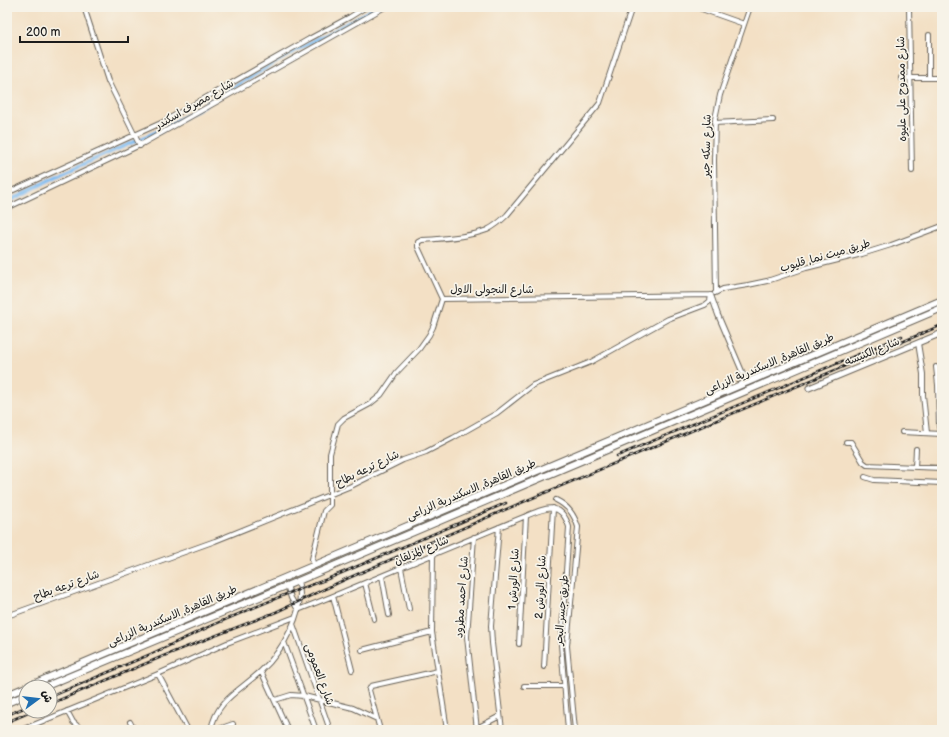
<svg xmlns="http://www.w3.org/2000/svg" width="949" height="737" font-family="'Balsamiq Sans','Playpen Sans Arabic',sans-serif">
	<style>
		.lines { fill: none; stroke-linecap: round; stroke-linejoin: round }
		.canal { stroke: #7fbdf3; stroke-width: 4 }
		.minor-casing { stroke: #676157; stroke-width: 6 }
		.major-casing { stroke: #676157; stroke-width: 7 }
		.highway-casing { stroke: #676157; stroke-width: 8 }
		.minor { stroke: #fff; stroke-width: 4 }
		.major { stroke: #fff; stroke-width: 5 }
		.highway { stroke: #fff; stroke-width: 6 }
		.rail-casing { stroke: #1c1c1c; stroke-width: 2.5 }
		.rail { stroke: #f7f3e8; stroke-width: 1; stroke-dasharray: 3; stroke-linecap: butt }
		.labels { text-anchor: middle; stroke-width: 3.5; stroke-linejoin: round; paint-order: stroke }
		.street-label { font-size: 11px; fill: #1c1c1c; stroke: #f7f3e8 }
	</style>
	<rect width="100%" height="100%" fill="#f7f3e8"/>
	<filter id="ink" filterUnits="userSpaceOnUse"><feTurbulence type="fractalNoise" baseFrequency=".025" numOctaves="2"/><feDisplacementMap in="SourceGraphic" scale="8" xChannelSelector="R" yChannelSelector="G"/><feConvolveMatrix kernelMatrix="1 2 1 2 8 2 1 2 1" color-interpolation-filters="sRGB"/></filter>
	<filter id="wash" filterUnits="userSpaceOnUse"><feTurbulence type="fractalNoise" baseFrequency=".012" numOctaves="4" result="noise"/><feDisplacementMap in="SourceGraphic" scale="16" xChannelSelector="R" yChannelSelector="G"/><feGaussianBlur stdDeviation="0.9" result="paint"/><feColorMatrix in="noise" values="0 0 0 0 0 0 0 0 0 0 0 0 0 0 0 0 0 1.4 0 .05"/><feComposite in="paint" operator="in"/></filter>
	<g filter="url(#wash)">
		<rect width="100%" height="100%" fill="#f3e0c5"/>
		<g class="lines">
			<path class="canal" d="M7 202 61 174 163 129 295 51 377 7"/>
		</g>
	</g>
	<g filter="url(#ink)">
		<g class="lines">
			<g class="minor-casing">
				<path id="minor" d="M84 7 108 81 140 146
					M696 7 744 24
					M909 7 912 171
					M901 78H942
					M929 78V35
					M714 123 773 120
					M7 193 161 123 309 39 350 17 366 7
					M7 208 142 144 385 7
					M716 292 714 161 715 119 720 95 750 7
					M715 293 723 289 748 285 767 281 806 268 862 254 891 245 942 226
					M711 295 718 315 747 383
					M442 299 418 247V242L422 240C441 239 469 237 487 230 495 226 501 221 507 215L600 103 632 7
					M442 299 711 295
					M918 343 923 374V395L927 433
					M936 367 938 385 939 427 942 437
					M902 432 942 434
					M846 442H851L863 462 867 465 942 468
					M915 467 916 449
					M865 477 874 480 942 483
					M556 500C568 506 574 514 578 527L567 646 575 730
					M499 527 491 626 492 643 502 730
					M474 537 467 637 477 730
					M433 555 432 632 447 730
					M314 566 312 559 324 511 330 505V454L338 424 344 418 370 404 381 395 397 372 419 349 429 335 433 327 442 299
					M401 568 409 609
					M382 576 389 615
					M365 583 374 619
					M287 585 291 598 298 610
					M333 596 352 670
					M298 610 333 596 526 516C545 508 561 500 569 527L561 645 568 730
					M7 616 215 541 351 486 403 460 426 452 453 438 497 413 533 385 591 362 668 319 705 305 710 301 711 295
					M293 624 330 730
					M284 642 316 730
					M519 644 526 516
					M362 650 432 632
					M544 667 553 508
					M261 671 288 730
					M158 674 188 730
					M524 686H564
					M275 700 291 695 304 696 353 708 377 719
					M67 711 73 722 82 730
					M130 722 134 730
					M477 728 500 716
					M21 730 158 674 227 643 295 617
					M211 730C216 700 241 690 261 671 282 652 307 609 298 581
					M216 730 233 724
					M380 730 369 690 371 686 438 671"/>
			</g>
			<g class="major-casing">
				<path id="major" d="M809 388 942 333"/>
			</g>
			<g class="highway-casing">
				<path id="highway" d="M44 687 298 581 942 308
					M7 695 942 300
					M7 703 26 695"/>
			</g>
			<use href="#minor" class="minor"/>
			<use href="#major" class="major"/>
			<use href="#highway" class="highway"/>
			<g class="rail-casing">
				<path id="rail" d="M617 456 902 336
					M50 697 151 654 215 624 289 593 325 580 506 503
					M50 704 166 655 276 612 344 580 523 502 942 325
					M7 715 26 707
					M7 722 33 711"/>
			</g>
			<use href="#rail" class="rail"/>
		</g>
	</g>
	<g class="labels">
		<g class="street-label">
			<text transform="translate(901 89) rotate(-91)" y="4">شارع ممدوح على عليوه</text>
			<text transform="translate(194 104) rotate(-30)" y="4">شارع مصرف اسكندر</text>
			<text transform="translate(706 146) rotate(-89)" y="4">شارع سكه جير</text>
			<text transform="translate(825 255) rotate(-16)" y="4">طريق ميت نما, قليوب</text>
			<text x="492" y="293">شارع النجولى الاول</text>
			<text transform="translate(872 351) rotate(-22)" y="4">شارع الكنيسه</text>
			<text transform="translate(769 363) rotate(-23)" y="4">طريق القاهرة, الاسكندرية الزراعى</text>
			<text transform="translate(367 468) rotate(-26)" y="4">شارع ترعه بطاح</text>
			<text transform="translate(471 489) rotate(-23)" y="4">طريق القاهرة, الاسكندرية الزراعى</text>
			<text transform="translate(421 550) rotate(-23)" y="4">شارع المزلقان</text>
			<text transform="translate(513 579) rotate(-87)" y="4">شارع الورش 1</text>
			<text transform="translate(66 585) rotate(-20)" y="4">شارع ترعه بطاح</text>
			<text transform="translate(540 587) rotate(-87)" y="4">شارع الورش 2</text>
			<text transform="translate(461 597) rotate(-86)" y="4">شارع احمد مطرود</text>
			<text transform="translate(561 610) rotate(-85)" y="4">طريق جسر البحر</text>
			<text transform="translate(172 615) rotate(-23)" y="4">طريق القاهرة, الاسكندرية الزراعى</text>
			<text transform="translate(320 674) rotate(70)" y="4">شارع العمومى</text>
		</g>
	</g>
	<rect width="949" height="737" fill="none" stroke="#f7f3e8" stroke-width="24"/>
	<g transform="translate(38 699) rotate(75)"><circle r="19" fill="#f7f3e8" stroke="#9f9d96"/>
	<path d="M0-3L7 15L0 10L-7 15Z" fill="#1f6fb2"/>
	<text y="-6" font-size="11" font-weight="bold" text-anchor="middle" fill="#1c1c1c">ش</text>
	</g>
	<path d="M20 36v6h108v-6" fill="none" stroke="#1c1c1c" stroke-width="2"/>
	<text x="26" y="36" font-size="12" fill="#1c1c1c" stroke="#f7f3e8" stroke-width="3" paint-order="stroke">200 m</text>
</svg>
